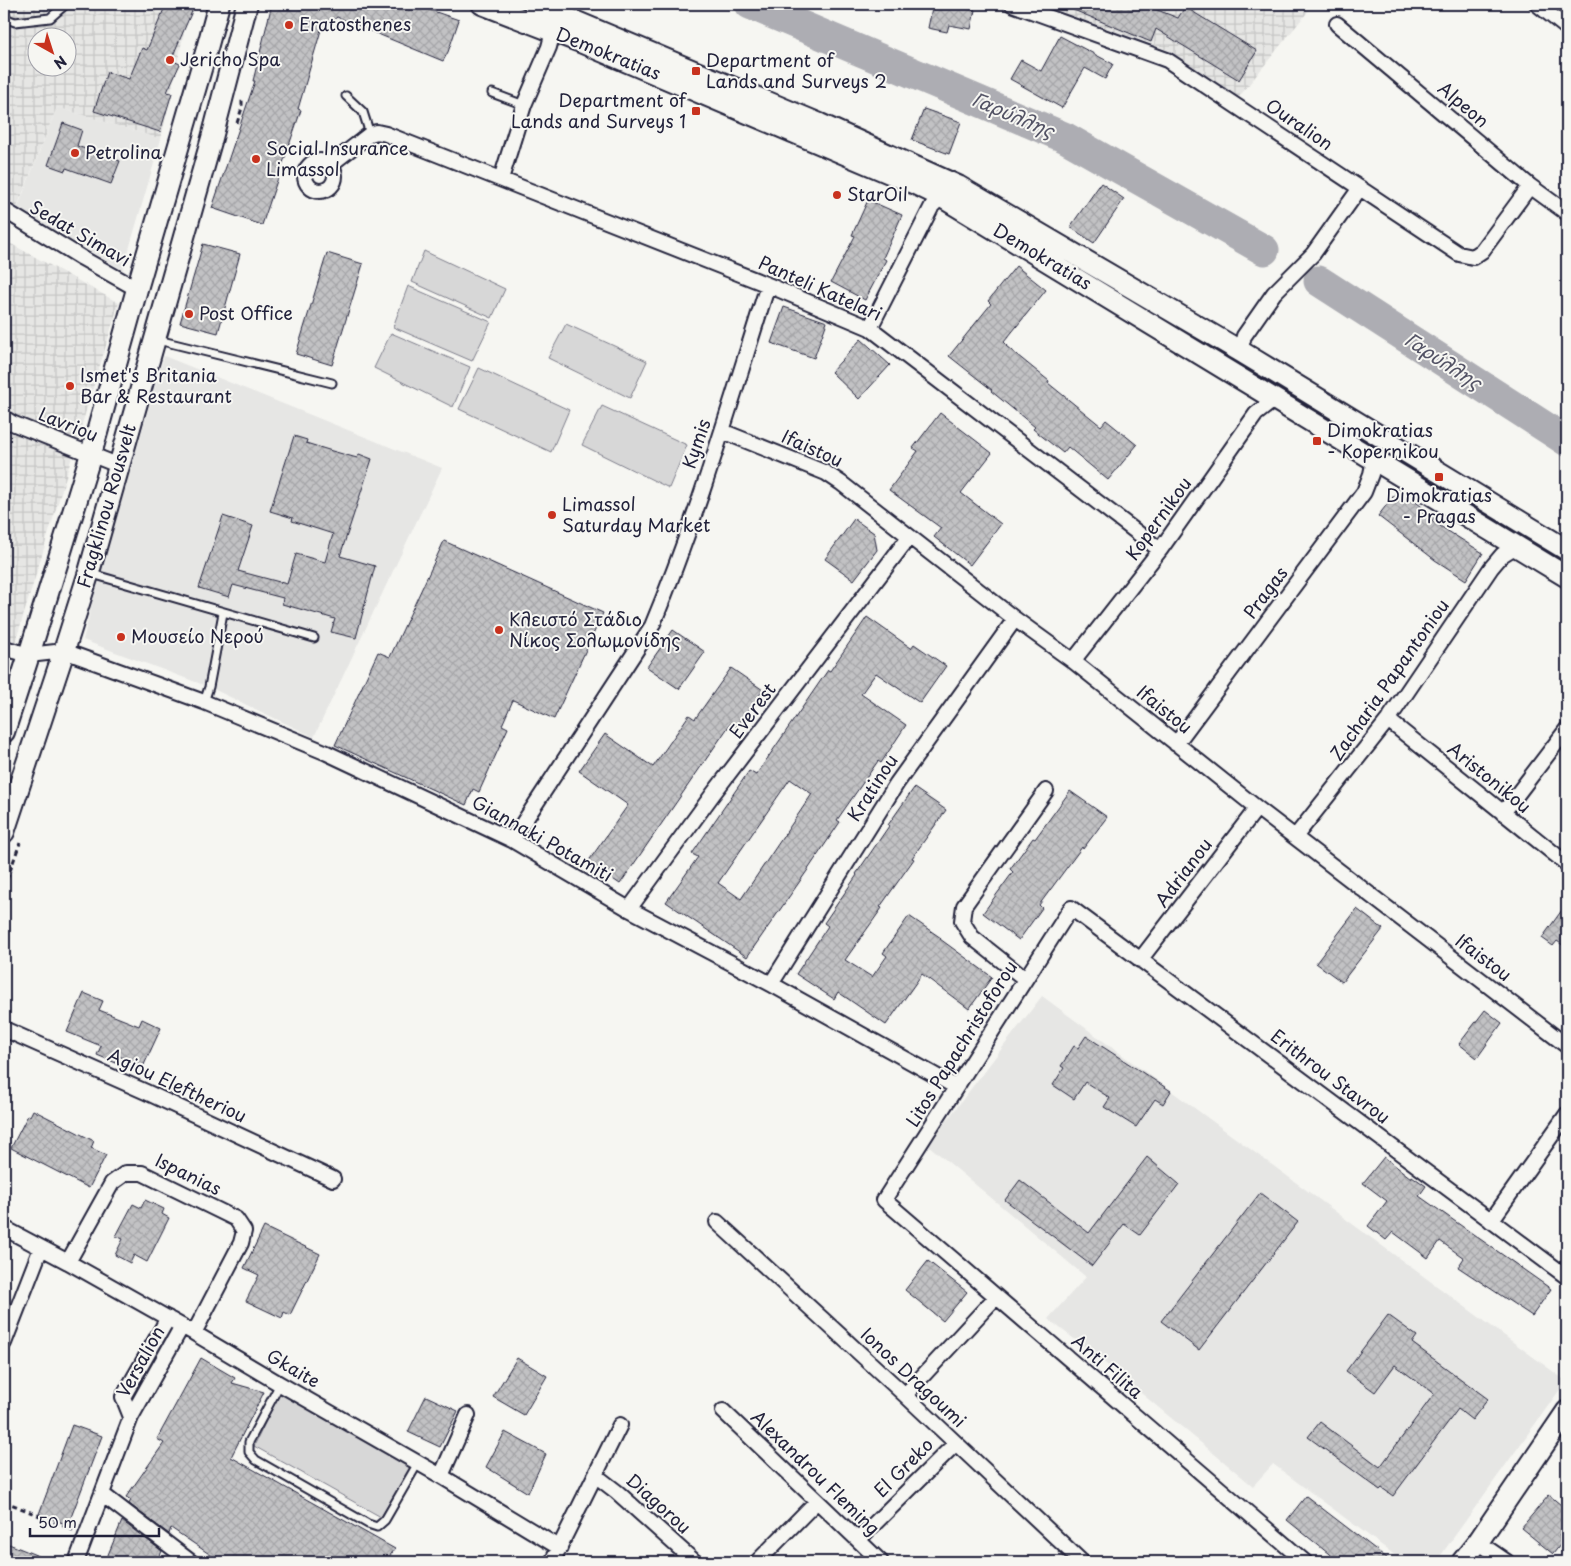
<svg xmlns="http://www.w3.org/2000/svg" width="1571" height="1566" font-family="'Playpen Sans',sans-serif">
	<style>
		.built { fill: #e6e6e4 }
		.industrial { fill: url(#industrial-grid); fill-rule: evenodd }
		.green { fill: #d7d7d7; stroke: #7c7c89 }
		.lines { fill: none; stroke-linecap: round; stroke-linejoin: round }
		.river { stroke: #adadb3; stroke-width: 31 }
		.building { fill: url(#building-cross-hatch); stroke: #22223b; fill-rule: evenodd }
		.lane-casing { stroke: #22223b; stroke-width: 11 }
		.street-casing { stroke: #22223b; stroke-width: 18 }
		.secondary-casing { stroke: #22223b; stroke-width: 24 }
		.path { stroke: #22223b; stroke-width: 3; stroke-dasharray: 5 4; stroke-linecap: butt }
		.lane { stroke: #f6f6f2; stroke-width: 7 }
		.street { stroke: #f6f6f2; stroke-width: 14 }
		.secondary { stroke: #f6f6f2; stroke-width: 20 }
		.poi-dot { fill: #c8321e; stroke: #f6f6f2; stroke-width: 2 }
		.labels { text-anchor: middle; stroke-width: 4; stroke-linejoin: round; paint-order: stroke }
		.poi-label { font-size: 18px; fill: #22223b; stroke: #f6f6f2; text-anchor: start }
		.street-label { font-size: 18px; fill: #22223b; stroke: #f6f6f2 }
		.water-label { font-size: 19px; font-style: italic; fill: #535365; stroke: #f6f6f2 }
	</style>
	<defs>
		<pattern id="industrial-grid" width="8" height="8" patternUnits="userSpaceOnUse" patternTransform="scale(1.25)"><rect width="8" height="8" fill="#e6e6e4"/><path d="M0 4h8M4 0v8" fill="none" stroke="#c5c5c4"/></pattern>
		<pattern id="building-cross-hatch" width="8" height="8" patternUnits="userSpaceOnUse" patternTransform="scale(1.25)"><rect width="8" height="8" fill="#c2c2c4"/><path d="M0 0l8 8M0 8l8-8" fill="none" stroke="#a6a6a9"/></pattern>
	</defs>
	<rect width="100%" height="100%" fill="#f6f6f2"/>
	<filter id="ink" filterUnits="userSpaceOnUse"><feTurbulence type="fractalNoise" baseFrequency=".02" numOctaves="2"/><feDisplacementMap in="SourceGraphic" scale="10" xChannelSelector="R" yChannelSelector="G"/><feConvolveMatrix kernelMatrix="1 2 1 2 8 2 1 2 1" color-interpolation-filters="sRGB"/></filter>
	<g filter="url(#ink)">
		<path class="built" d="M57 107 161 139 123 270 17 209Z
			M164 356 442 468 314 737 209 687 83 640 99 576Z
			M1042 996 1566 1381 1436 1562H1404L1273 1464 1253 1486 1094 1354 1048 1319 1086 1277 928 1145Z"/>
		<path class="industrial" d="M4 4H190L161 139 57 107 4 240 119 303 4 679ZM38 38H68V68H38Z
			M1039 4H1314L1238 98 1168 50Z"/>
		<path class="green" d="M424 251 505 289 492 318 412 282Z
			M408 286 491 322 472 361 393 327Z
			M566 324 647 361 630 398 548 358Z
			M391 333 470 367 453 407 374 368Z
			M479 368 569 410 551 452 459 409Z
			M602 406 687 445 669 488 582 445Z
			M280 1392 411 1468 381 1517 254 1446Z"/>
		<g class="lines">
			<path class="river" d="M750 4 1066 138 1264 250
				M1319 281 1567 441"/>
		</g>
		<path class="building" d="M166 4H181L193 9 171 60 180 64 167 92 172 93 160 132 94 111 107 72 129 79 142 48 147 50Z
			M272 4H413L459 20 448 52 443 61 337 17 321 30 298 109 301 110 262 225 212 208 255 81H253Z
			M933 4H944L975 10 971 29 949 25 947 32 928 28Z
			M1059 4H1142L1178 18 1185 7 1257 51 1239 80 1156 29 1151 42Z
			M1060 36 1113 64 1105 79 1085 68 1062 108 1010 79 1021 60 1041 71Z
			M924 109 961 122 949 154 912 140Z
			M63 123 82 130 77 146 120 161 111 184 66 168 65 171 48 165Z
			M1101 183 1124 199 1094 243 1070 227Z
			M868 200 902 215 883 258 886 260 865 300 831 282 855 236 852 235Z
			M203 244 240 254 218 333 180 323Z
			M327 253 363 264 332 365 296 354Z
			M1016 266 1046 290 1004 342 1007 345 1006 346 1049 381 1048 383 1101 426 1106 420 1137 445 1108 480 1068 447 1063 453 1033 429 1035 427 991 391 992 390 949 356 991 304 988 301Z
			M784 307 827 322 814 358 771 343Z
			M861 339 890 365 859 399 831 372Z
			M940 413 992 453 961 493 1001 524 970 565 934 537 941 528 889 490 918 451 913 448Z
			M294 436 307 440 306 443 332 451 357 458 359 454 372 459 340 556 375 566 356 638 331 632 335 619 282 604 283 598 233 585 229 597 199 588 223 516 253 526 238 571 287 584 296 554 325 562 333 534 292 521 293 518 270 511Z
			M1399 489 1435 517 1432 521 1483 553 1466 580 1435 560 1378 516Z
			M854 519 874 533 877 550 854 580 825 559Z
			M444 541 603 613 554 719 513 700 502 725 508 728 479 792 473 789 466 805 335 745 378 652 390 657Z
			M867 617 911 648 914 644 946 666 920 703 876 673 861 694 906 725 881 763 878 761 837 820 840 822 807 871 747 957 666 902 698 857 692 854 749 771 756 775 828 670 830 671ZM790 779 812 794 741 899 718 883Z
			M673 630 705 652 679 689 647 667Z
			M731 668 763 690 737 727 731 723 620 884 588 862 628 805 579 771 605 734 653 767 689 715 695 719Z
			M914 788 946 810 912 858 914 859 880 907 882 908 845 960 872 977 887 956 883 953 909 916 941 938 940 939 992 977 969 1009 922 974 886 1025 838 992 834 999 796 974 828 926 824 923 857 875 856 874 889 826 888 825Z
			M1070 791 1107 817 1083 849 1082 847 1039 905 1042 908 1019 940 983 913 1013 872 1010 869 1033 838 1035 839Z
			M1567 903V948L1557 941 1553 946 1542 938Z
			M1357 909 1383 929 1342 982 1316 963Z
			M84 993 103 1001 99 1010 139 1026 142 1019 161 1028 143 1067 119 1056 116 1063 97 1055 101 1046 67 1032Z
			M1485 1010 1502 1023 1477 1058 1459 1044Z
			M1086 1036 1171 1091 1163 1104 1155 1099 1136 1127 1104 1107 1110 1098 1085 1082 1074 1099 1053 1085 1064 1068 1061 1066 1074 1046 1078 1048Z
			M33 1110 94 1141 91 1148 106 1155 89 1188 11 1148 28 1115 30 1116Z
			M1147 1157 1179 1184 1140 1235 1124 1224 1092 1266 1005 1200 1020 1180 1089 1233Z
			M1384 1157 1411 1178 1412 1176 1426 1186 1419 1196 1551 1289 1532 1316 1458 1267 1464 1258 1440 1241 1428 1258 1393 1232 1386 1240 1368 1226 1387 1201 1363 1183Z
			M1260 1193 1298 1222 1199 1350 1161 1321Z
			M145 1200 164 1209 162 1214 169 1218 147 1262 134 1255 130 1263 115 1255 123 1239 116 1236 133 1204 141 1208Z
			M264 1227 320 1254 290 1315 284 1312 282 1318 246 1301 259 1275 244 1268Z
			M928 1261 967 1292 943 1321 905 1290Z
			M1388 1315 1417 1336 1412 1343 1488 1399 1472 1420 1458 1409 1393 1496 1382 1488 1380 1490 1308 1437 1320 1422 1380 1467 1434 1394 1395 1365 1375 1392 1346 1371Z
			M201 1358 235 1378 232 1383 264 1392 231 1457 395 1549 385 1562H221L171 1528 169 1534 129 1504 131 1500 126 1497 164 1443 157 1439Z
			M517 1358 547 1376 524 1415 493 1397Z
			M426 1396 458 1411 440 1447 408 1432Z
			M72 1425 102 1436 68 1525 39 1514Z
			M505 1432 546 1454 528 1493 486 1467Z
			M1549 1495 1567 1510V1526L1559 1536 1564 1540 1553 1554 1521 1528Z
			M1306 1496 1392 1562H1339L1287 1520Z
			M122 1521 162 1551 157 1562H105Z
			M4 1542 53 1562H4Z"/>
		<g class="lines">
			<g class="lane-casing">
				<path id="lane" d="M4 18 15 22 50 18 66 4
					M492 93 524 105
					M346 96 363 112 370 134
					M158 340 332 383
					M92 573 99 576 314 638
					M204 702 209 687 223 613
					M280 1384 249 1442V1452L256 1460 368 1524 377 1527 385 1520 418 1463"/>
			</g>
			<g class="street-casing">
				<path id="street" d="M1012 4 1167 60 1459 254 1473 257 1482 251 1530 186
					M1537 4 1567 28
					M1337 24 1530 186 1567 213
					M305 176a15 15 0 1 1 30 0a15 15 0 1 1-30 0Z
					M330 165 370 134 377 132 386 134 768 285 870 328 1160 550
					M501 179 524 105 549 47 555 24
					M4 210 82 258 137 289
					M870 328 932 206 946 192
					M1240 351 1244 336 1274 293 1313 254 1360 188
					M4 418 12 423 120 466
					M722 431 826 473 841 483 1015 619 1073 661 1257 808 1567 1046
					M4 648 29 655 64 651 204 702 327 753 512 840 629 909 771 984 956 1087
					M1073 661 1160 550 1256 414 1275 399
					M1388 720 1567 864
					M1176 744 1364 492 1371 474 1374 459
					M1503 813 1567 729
					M1295 837 1388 720 1491 568 1502 555 1516 546
					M512 840 652 626C698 516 732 398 768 285
					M629 909 713 794 909 537
					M1140 960 1257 808
					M1025 979 972 937 962 921 964 906 1046 791
					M771 984 897 783 1015 619
					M4 1029 146 1092 333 1179
					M1491 1221 1567 1114
					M717 1222 905 1395 1082 1562
					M4 1228 68 1262 194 1333 280 1384 441 1476 560 1548
					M68 1262 112 1183 126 1173H142L236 1219 244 1231 241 1243 194 1333
					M4 1343 41 1248
					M905 1395 996 1297
					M723 1411 881 1562
					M131 1417 123 1397 168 1318
					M595 1475 617 1492 695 1562
					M441 1476 468 1415
					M102 1494 191 1562
					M858 1540 956 1443
					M1478 1542 1507 1562
					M76 1562 131 1417 182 1326
					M552 1562 620 1425
					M757 1562 817 1501
					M1305 1562 884 1200 1071 908 1567 1277"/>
			</g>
			<g class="secondary-casing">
				<path id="secondary" d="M482 4 578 41 913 183 940 196 1567 577
					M534 4 820 124 958 186 1240 351 1567 550
					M4 732 29 655 91 454 137 289 206 52 219 4
					M4 832 64 651 89 572 212 138 247 4
					M1462 1562 1478 1542 1567 1411"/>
			</g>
			<path class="path" d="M237 123 242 108V100
				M4 888 20 843
				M4 1507 11 1504 73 1530"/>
			<use href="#lane" class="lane"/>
			<use href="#street" class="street"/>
			<use href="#secondary" class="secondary"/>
		</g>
	</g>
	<g class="poi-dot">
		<circle cx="289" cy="25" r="5"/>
		<circle cx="170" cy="60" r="5"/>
		<rect x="691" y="66" width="10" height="10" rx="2.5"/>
		<rect x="691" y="106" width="10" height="10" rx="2.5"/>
		<circle cx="75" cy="153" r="5"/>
		<circle cx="256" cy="159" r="5"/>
		<circle cx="837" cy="195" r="5"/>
		<circle cx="189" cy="314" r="5"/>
		<circle cx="70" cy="386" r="5"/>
		<rect x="1312" y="436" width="10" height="10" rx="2.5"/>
		<rect x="1434" y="472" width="10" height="10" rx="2.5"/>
		<circle cx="552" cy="515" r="5"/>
		<circle cx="499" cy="630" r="5"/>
		<circle cx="121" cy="637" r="5"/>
	</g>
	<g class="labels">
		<g class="poi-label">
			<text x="299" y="31">Eratosthenes</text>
			<text x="180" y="66">Jericho Spa</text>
			<text x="706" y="67">Department of<tspan x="706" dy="21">Lands and Surveys 2</tspan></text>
			<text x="686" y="107" text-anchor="end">Department of<tspan x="686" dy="21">Lands and Surveys 1</tspan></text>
			<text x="266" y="155">Social Insurance<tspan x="266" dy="21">Limassol</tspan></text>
			<text x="85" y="159">Petrolina</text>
			<text x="847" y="201">StarOil</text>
			<text x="199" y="320">Post Office</text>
			<text x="80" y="382">Ismet's Britania<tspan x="80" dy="21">Bar &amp; Restaurant</tspan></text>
			<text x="1327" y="437">Dimokratias<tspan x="1327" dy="21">- Kopernikou</tspan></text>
			<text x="1439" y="502" text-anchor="middle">Dimokratias<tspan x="1439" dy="21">- Pragas</tspan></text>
			<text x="562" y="511">Limassol<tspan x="562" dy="21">Saturday Market</tspan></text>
			<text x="509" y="626">Κλειστό Στάδιο<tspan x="509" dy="21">Νίκος Σολωμονίδης</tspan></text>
			<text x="131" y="643">Μουσείο Νερού</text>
		</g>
		<g class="street-label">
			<text transform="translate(608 54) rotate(22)" y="6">Demokratias</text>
			<text transform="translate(1463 105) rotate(40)" y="6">Alpeon</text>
			<text transform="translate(1299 125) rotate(34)" y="6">Ouralion</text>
			<text transform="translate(80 234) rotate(30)" y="6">Sedat Simavi</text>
			<text transform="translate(1042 257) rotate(31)" y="6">Demokratias</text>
			<text transform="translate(820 289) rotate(24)" y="6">Panteli Katelari</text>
			<text transform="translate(68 425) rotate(22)" y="6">Lavriou</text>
			<text transform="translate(697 444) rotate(-71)" y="6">Kymis</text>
			<text transform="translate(812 449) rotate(24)" y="6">Ifaistou</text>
			<text transform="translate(107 506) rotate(-74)" y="6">Fragklinou Rousvelt</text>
			<text transform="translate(1159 519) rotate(-54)" y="6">Kopernikou</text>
			<text transform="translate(1266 593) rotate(-53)" y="6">Pragas</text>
			<text transform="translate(1390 680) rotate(-55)" y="6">Zacharia Papantoniou</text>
			<text transform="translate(1164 710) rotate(39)" y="6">Ifaistou</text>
			<text transform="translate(753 711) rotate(-53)" y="6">Everest</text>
			<text transform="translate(1489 778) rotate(39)" y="6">Aristonikou</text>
			<text transform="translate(873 788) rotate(-57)" y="6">Kratinou</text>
			<text transform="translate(542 839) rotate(29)" y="6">Giannaki Potamiti</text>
			<text transform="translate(1184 873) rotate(-53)" y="6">Adrianou</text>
			<text transform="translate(1483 958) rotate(37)" y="6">Ifaistou</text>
			<text transform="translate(962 1044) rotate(-58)" y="6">Litos Papachristoforou</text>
			<text transform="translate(1330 1077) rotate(37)" y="6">Erithrou Stavrou</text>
			<text transform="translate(177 1086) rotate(25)" y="6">Agiou Eleftheriou</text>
			<text transform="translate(188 1175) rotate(26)" y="6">Ispanias</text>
			<text transform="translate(141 1362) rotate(-61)" y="6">Versalion</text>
			<text transform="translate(1107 1367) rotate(41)" y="6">Anti Filita</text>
			<text transform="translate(293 1369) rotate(30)" y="6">Gkaite</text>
			<text transform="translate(913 1378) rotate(43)" y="6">Ionos Dragoumi</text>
			<text transform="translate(904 1468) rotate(-45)" y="6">El Greko</text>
			<text transform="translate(815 1473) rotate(44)" y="6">Alexandrou Fleming</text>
			<text transform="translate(658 1504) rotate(42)" y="6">Diagorou</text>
		</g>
		<g class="water-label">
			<text transform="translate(1013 115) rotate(23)" y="7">Γαρύλλης</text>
			<text transform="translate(1443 361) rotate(33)" y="7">Γαρύλλης</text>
		</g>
	</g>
	<rect width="1571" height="1566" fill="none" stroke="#f6f6f2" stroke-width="20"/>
	<rect x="10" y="10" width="1551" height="1546" fill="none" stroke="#22223b" stroke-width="2" filter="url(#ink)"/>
	<g transform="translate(52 52) rotate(141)"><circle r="24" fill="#f6f6f2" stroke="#a1a1a9"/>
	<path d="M0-4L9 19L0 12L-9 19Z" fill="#c8321e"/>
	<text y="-8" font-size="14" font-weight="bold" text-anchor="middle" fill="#22223b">N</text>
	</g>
	<path d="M30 1528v8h129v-8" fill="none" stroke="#22223b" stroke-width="2.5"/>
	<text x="38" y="1528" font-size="15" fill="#22223b" stroke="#f6f6f2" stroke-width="4" paint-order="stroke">50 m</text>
</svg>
